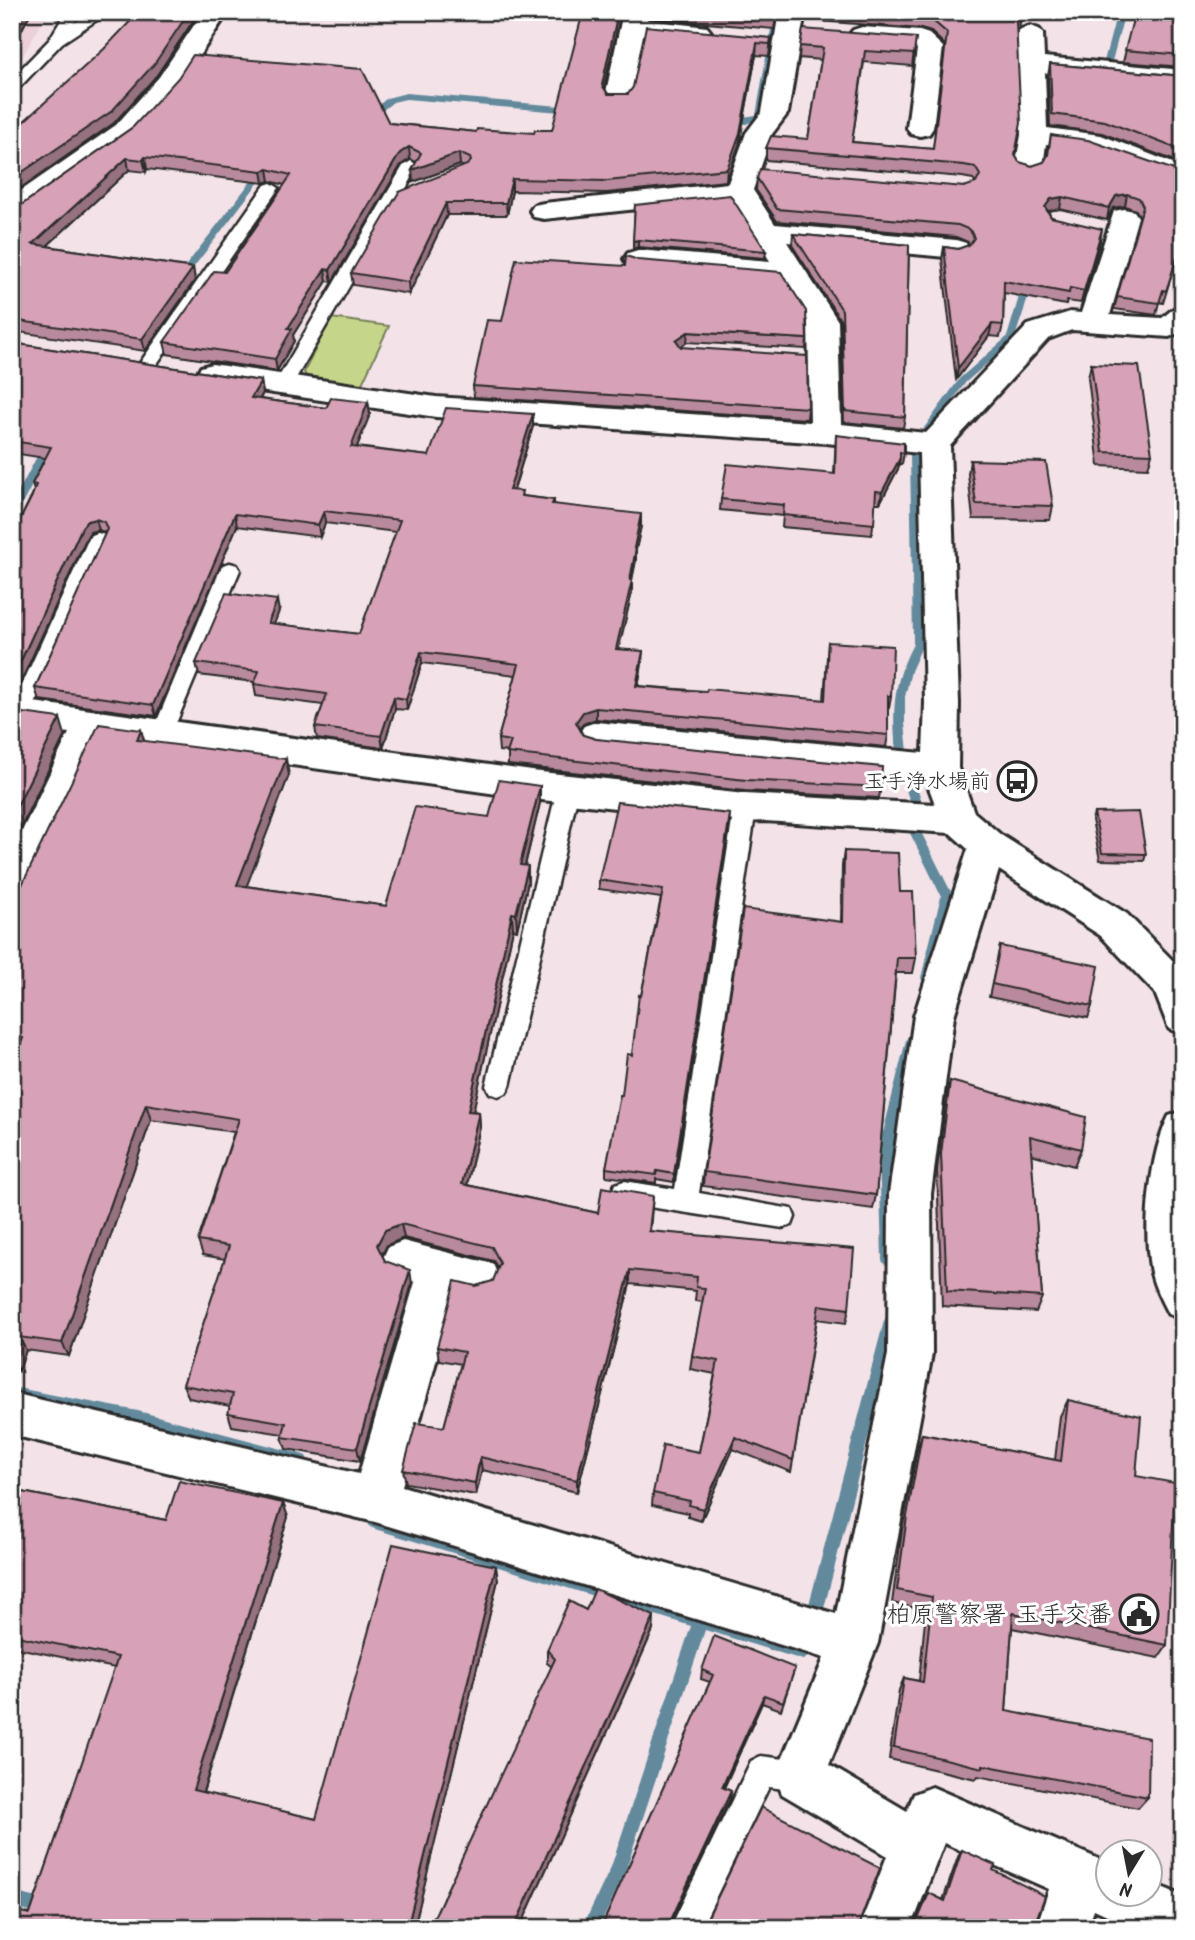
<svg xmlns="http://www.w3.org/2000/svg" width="1195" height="1940" font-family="Kalam,'Klee One',sans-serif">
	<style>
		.built { fill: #ebcfda }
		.green { fill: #c5d68a; stroke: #78805a; stroke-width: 2 }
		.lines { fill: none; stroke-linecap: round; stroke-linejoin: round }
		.stream { fill: #628a9c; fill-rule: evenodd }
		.lane-casing { stroke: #2b2b2b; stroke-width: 5 }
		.street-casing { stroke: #2b2b2b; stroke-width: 6 }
		.lane { fill: #fff; fill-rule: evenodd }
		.street { fill: #fff; fill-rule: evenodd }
		.wall { fill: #b98a9d; stroke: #2b2b2b; stroke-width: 2 }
		.shaded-wall { fill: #967180; stroke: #2b2b2b; stroke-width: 2 }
		.building { fill: #d7a1b7; stroke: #2b2b2b; stroke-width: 2 }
		.labels { text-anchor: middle; stroke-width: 6; stroke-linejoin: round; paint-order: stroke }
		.poi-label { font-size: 21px; fill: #2b2b2b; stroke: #fff; text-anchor: end }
		.near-poi-label { font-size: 24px; fill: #2b2b2b; stroke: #fff; text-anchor: end }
	</style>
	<rect width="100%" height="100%" fill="#f3e3e9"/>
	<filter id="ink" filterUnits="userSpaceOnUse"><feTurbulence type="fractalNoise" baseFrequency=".0143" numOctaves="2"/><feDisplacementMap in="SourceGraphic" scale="14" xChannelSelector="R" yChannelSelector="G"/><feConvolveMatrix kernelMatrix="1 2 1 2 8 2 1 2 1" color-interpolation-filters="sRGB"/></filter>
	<g filter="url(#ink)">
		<path class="built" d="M12 12H50L44 18 21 59 12 66Z"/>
		<path class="green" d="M331 318 389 326 360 388 308 380 304 372Z"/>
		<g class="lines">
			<path class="stream" d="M774 12H782L764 116 746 124 724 122 723 120C730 115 745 118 756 115Z
				M1117 12H1125L1111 65 1107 67 1103 65Z
				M406 93 573 107 577 110 573 113 406 99 393 102 373 118 366 116 387 98Z
				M262 167 269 169 183 281H177V277Z
				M1028 280 1033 283 1014 340 966 382 930 432H924V428L960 378 1007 337 1023 283Z
				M49 440 54 443 17 514 12 517V504L44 443Z
				M915 450 920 453 923 644 911 671 905 697V723L908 752 902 756 896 752C892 710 893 682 913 644L910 453Z
				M906 768 912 772 923 805 921 808H913L911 805 900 772Z
				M912 821 916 822 953 896 933 978 931 982H923L921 978 941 896 906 825Z
				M912 1035 916 1036 918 1040 893 1149 896 1260 894 1264 889 1266 884 1264 882 1260 879 1149 906 1040 908 1036Z
				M891 1315 896 1317 898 1321 823 1612 820 1617 815 1620 810 1617 807 1612 884 1321 886 1317Z
				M12 1387 138 1411 301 1454 306 1456 308 1461 306 1466 301 1468 138 1425 12 1401Z
				M375 1515 808 1647 811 1652 808 1657 803 1660 705 1630 626 1869 599 1928H582L611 1867 691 1626 375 1529 370 1527 368 1522 370 1517Z
				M12 1892 55 1902 57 1908 55 1914 49 1916 12 1908Z"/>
			<g class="lane-casing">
				<path id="lane" d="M66 12H81L74 23 92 12H109L62 43 17 90 12 92V78L49 40Z
					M411 161 419 166 292 385 283 391 277 389 274 385 403 166Z
					M271 183 279 188 154 368H142L139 364 142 360 265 185Z
					M98 533 105 535 108 540 30 713 27 718 20 721 13 718 12 707 88 540 91 535Z
					M230 563 237 565 240 570 172 733 169 738 162 741 155 738 152 733 220 570 223 565Z
					M568 781 576 783 579 789 510 1086 506 1093 498 1096 490 1093 486 1086 557 789 560 783Z
					M745 800 753 802 756 808 699 1193 792 1209 795 1217 792 1225 783 1228 624 1203 615 1200 612 1192 615 1184 624 1181 675 1189 734 808 737 802Z
					M761 1756 800 1761 810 1766 815 1776 810 1786 800 1791 769 1787 701 1928H670L751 1761Z"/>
			</g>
			<g class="street-casing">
				<path id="street" d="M203 12H228L178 88 134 137 22 216 12 218V197L116 125 159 77Z
					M623 12H649L647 20 707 27 711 32 707 37 698 40 644 35 631 97 627 103 618 105 609 103 605 97Z
					M779 12H805L788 113 772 134 753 190 775 224 956 240 966 243 970 249 966 255 956 258 787 242 838 321 841 424 926 433 1028 325 1070 312 1081 313 1114 211 1124 209 1134 211 1138 217 1110 315 1162 318 1173 309 1183 306V331L1169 337 1072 330 1048 339 950 446 959 703 958 768 974 812 1001 835 1127 914 1183 971V1034L1169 1029 1155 993 1101 936 999 870 954 1016 931 1194 932 1354 878 1643 829 1765 907 1811 914 1794 932 1787 1108 1863V1895H1150V1882L1183 1896V1928H1135L1094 1909 1088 1928H1036L1049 1889 944 1843 911 1928H859L887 1856 782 1794 775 1776 824 1658 375 1522 12 1435V1393L359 1474 415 1282 388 1273 382 1260 388 1247 403 1241 493 1264 499 1278 493 1292 478 1297 455 1292 402 1486 836 1614 888 1354 889 1194 914 1016 968 849 950 833 765 821 745 822 532 799 102 738 25 902 12 907V852L69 733 12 725V699L532 771 745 794 935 804 926 780 596 748 584 744 578 735 584 726 596 722 923 753 925 703 919 453 826 443 436 417 212 384 201 381 197 374 201 367 212 364 436 397 810 422 808 321 782 280 638 268 628 265 624 259 628 253 638 250 770 261 731 199 544 219 534 217 530 211 534 205 544 203 728 183 746 133 762 112Z
					M1030 26 1039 29 1043 34 1044 57 1183 70V86L1045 73 1047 128 1101 135 1183 167V185L1086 149 1046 144 1043 167 1039 173 1029 175 1019 173 1015 167 1021 135 1017 34 1021 29Z
					M862 27 920 31 929 34 943 47 933 128 929 134 920 136 911 134 907 128 917 49 913 46 853 40 849 35 853 30Z
					M1183 1111V1319L1168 1314C1161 1300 1152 1283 1150 1267 1143 1226 1150 1153 1169 1116Z"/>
			</g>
			<use href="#lane" class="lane"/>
			<use href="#street" class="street"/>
		</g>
		<path class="wall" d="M12 12H31L21 31H12Z
			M649 12H777L774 29 650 18Z
			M807 12H1021L1019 28 1017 31 1015 155 1019 162 1032 166 1044 162 1047 157 1051 135 1183 173V232L1179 245 1177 257 1163 303 1159 302 1156 315 1114 309 1140 217 1136 210 1125 206 1113 208 1107 220 1060 209 1048 211 1051 217 1100 241 1081 303 1067 301 1066 305 1004 293 1003 325 1000 337 989 336 956 380 942 259 944 247 958 249 969 245 968 242 956 237 777 221 756 190 757 178 964 187 976 184 973 179 962 177 766 160V148L808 139 821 60 799 58 800 46 916 38 912 66 864 62 852 142 933 149 945 45 931 32 921 29 806 20Z
			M1135 12H1183V67L1123 62Z
			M771 38 769 56 756 55 739 145 726 181 607 193 512 191 507 215H447L409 294 353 285 351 273 464 167 460 165 413 182 416 162 410 159 401 165 332 282 327 281 293 335 294 341 277 371 167 354 164 342 225 272 285 185 270 181 264 183 147 169 146 172 129 170 47 246 193 268 195 280 145 351 12 331V207L20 206 133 127 389 123 476 132 534 133 552 130 604 87 608 94H628Z
			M1050 64 1183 76V164L1102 133 1050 126 1048 76Z
			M635 205 766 251 765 258 638 247 633 249Z
			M793 234 909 245 905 417 903 428 844 422 841 321 792 245Z
			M502 321 807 339 806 349 687 342 681 347 808 408 807 419 474 397 473 386Z
			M12 343 261 381 263 393 260 399 326 408 368 402 370 414 357 447 429 456 533 414V426L514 490 523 496 554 500V504L641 526 636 548V560L632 580V592L618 649 642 663 638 686 824 700 828 642 891 697 889 708H888V735L886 747 596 719 583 724 579 729 583 735 596 739 881 787 879 798 745 791 508 765V752L499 751 498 739 516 675 422 663 407 710 395 709 383 748 317 739 315 727 323 705 256 696 254 684V682L199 675 196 663 279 611 274 624 359 634 396 532 325 523 320 537 237 526 156 716 39 700 35 688 106 533 99 530 90 532 86 539 14 697 12 696V536L34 491 32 484 45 458 12 453Z
			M1091 364 1152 454 1148 468 1099 466 1088 378Z
			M836 435 904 453 902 464H899L898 469 880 503H875L872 535 782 527 783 516 720 510 721 499 834 474Z
			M970 460 1053 506 1050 520 973 519 968 474Z
			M141 730 144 741 289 775 246 886 386 906 489 817 540 786V803L525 866 528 882 517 930 513 929 473 1111 479 1112 480 1127 467 1185 598 1213 653 1196 650 1231 849 1309 846 1323 817 1319 791 1472 733 1449 701 1521 688 1517V1513L652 1505 653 1493 699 1452 715 1374 690 1369 692 1356 703 1302 695 1301 696 1291 630 1284 577 1492 482 1470 476 1495 406 1483 403 1470 444 1427 461 1364 439 1360 437 1347 476 1286 493 1281 498 1269 494 1261 404 1238 387 1245 382 1255 385 1261 412 1284 360 1461 286 1449 282 1437 283 1434 232 1426 228 1413 230 1406 189 1398 183 1385 225 1259 203 1255 198 1241 234 1132 151 1120 69 1356 26 1350 19 1371 12 1369V1065L18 1052 12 1051V891L21 887Z
			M1094 813 1146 854 1144 861 1100 860 1092 820Z
			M729 823 674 1182 656 1179V1183L606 1176V1168L632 1055 641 996 661 898 599 889V880Z
			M844 851 900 892 916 958 913 973H896L876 1195 873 1209 703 1186 704 1172 841 922 842 866Z
			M1000 946 1092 1006 1088 1018 989 997Z
			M950 1081 1081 1149 1074 1166 1031 1154 1042 1297 1036 1312 942 1306 937 1170 946 1098Z
			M1068 1400 1136 1476 1167 1645 1158 1658 1012 1628 1006 1711 1148 1797 1138 1808 978 1776 976 1779 889 1759 899 1690 904 1678 919 1681 926 1610 892 1603 902 1530 917 1450 922 1434 1055 1460 1060 1416Z
			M12 1490 166 1520 283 1503 288 1517 203 1793 316 1819 498 1580 414 1927 30 1914 115 1668 12 1647Z
			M586 1610 654 1616 653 1630 520 1928H429L552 1667 547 1663V1650Z
			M795 1668 781 1710 762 1703 724 1788 731 1791 730 1799 671 1924 860 1921 862 1925 915 1924 925 1899 929 1893 943 1900 958 1857 962 1850 993 1870 1033 1928H601L710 1682 701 1679 702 1670Z"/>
		<path class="shaded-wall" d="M17 12H31L21 31 17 13Z
			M189 12H199L157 75 114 123 12 194V179Z
			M618 12H621L602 96V85Z
			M1021 16 1019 28 1014 34 1016 22Z
			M757 43 756 55 739 145 726 181 727 169Z
			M409 147 410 159 401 165 332 282 330 270 400 153Z
			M459 153 460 165 413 182 412 170Z
			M145 157 147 169 146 172 143 160Z
			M127 158 129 170 36 256 33 244Z
			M268 169 270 181 264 183 262 171Z
			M512 179V191L507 215 506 203Z
			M1127 194 1125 206 1113 208 1107 220 1109 208 1116 196Z
			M1062 197 1060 209 1048 211 1045 207 1051 199Z
			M446 203 447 215 409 294 408 282Z
			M1102 229 1100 241 1081 303 1084 291Z
			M638 240V247L633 249V241Z
			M193 268 195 280 145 351 142 339Z
			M325 269 327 281 293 335 294 341 277 371 275 359 288 328Z
			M992 324 989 336 956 380 958 368Z
			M688 332 687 342 675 351 676 340Z
			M261 381 263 393 253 410 251 398Z
			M368 402 370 414 352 459 351 447Z
			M533 414V426L510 502 509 490Z
			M900 458 898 469 880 503 882 492Z
			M324 511 325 523 320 537 318 525Z
			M235 514 237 526 156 716 153 705Z
			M641 514V526L634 560V548Z
			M96 519 99 530 90 532 86 539 14 697 12 692V680L82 527 87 521Z
			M636 548V560L631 584 632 580V592L616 661V649Z
			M277 600 279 611 270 635 268 623Z
			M643 651 642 663 636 698V686Z
			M421 652 422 663 407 710 406 699Z
			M394 697 395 709 383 748 381 736Z
			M596 708V719L583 724 576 734V722L583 712Z
			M60 718 65 735 12 845V816Z
			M141 730 146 747 137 740Z
			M286 759 289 775 241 901 237 885Z
			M540 786V803L521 881 520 865Z
			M730 814 729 823 674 1182V1174Z
			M528 866V882L517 930 516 914Z
			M512 913 513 929 470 1126 468 1111Z
			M146 1104 151 1120 69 1356 62 1343Z
			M479 1112 480 1127 464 1199 462 1184Z
			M401 1224 404 1238 387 1245 380 1259 377 1245 385 1230Z
			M410 1270 412 1284 360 1461 357 1448Z
			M630 1270V1284L577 1492V1480Z
			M19 1337 26 1350 19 1371 12 1357Z
			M735 1437 733 1449 701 1521 703 1509Z
			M480 1457 482 1470 476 1495 475 1483Z
			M283 1503 288 1517 200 1801 193 1790Z
			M496 1566 498 1580 414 1928 408 1925Z
			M654 1616 653 1630 520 1928H514Z
			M764 1695 762 1703 721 1794 722 1787Z
			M731 1791 730 1799 669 1928V1924Z"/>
		<path class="building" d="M139 12H189L155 63 112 111 12 179V132L104 49Z
			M583 12H618L602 85 608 94H628L633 87 646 26 771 38 770 44 757 43 740 133 727 169 607 181 512 179 506 203H446L408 282 351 273 399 192 467 165 471 161 470 158 459 153 412 170 421 153 409 147 400 153 330 270 325 269 288 328 292 329 275 359 164 342 214 271 225 272 291 175 268 169 262 171 145 157 143 160 127 158 33 244 193 268 142 339 12 320V207L20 206 133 127 178 78 193 55 362 69 389 123 476 132 477 129 534 133 535 130H552Z
			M720 12H776L775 17Z
			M865 12H1021V16L1016 22 1021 123 1015 155 1019 162 1032 166 1044 162 1048 155 1051 135 1088 140 1183 173V207L1182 211H1183V230L1178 245H1181L1166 291 1163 290 1159 303 1117 297 1143 206 1139 198 1127 194 1116 196 1109 208 1062 197 1051 199 1045 207 1051 217 1102 229 1084 291 1070 288 1069 293 1004 281 1003 325 992 324 958 368 944 247 958 249 969 245 974 238 970 230 958 225 777 209 757 178 760 169 964 187 976 183 980 175 975 167 964 165 766 148 771 136 808 139 823 48 800 46 803 29 916 38 914 54 865 51 852 142 933 149 947 33 932 20 922 17Z
			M1135 12H1183V55L1125 50Z
			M1050 64 1183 76V151L1105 121 1052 114Z
			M730 195 766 251 638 240 633 241 635 205Z
			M793 234 909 245 905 417 845 411 842 310Z
			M626 256 638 260 781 272 806 311 807 339 688 332 676 340 681 347 807 356 808 408 473 386 487 320 502 321 516 259 625 266Z
			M12 343 261 381 251 398 326 408 331 398 368 402 351 447 429 456 446 408 533 414 509 490 522 491 521 496 554 500 552 504 641 514 634 548H636L630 580H632L616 649 643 651 636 686 706 692 707 689 825 700 828 642 893 646 891 697 888 696V735L596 708 583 712 576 722 583 735 596 739 882 767 881 787 746 780 507 753 511 741 498 739 519 664 421 652 406 699 394 697 381 736 315 727 327 694 254 684 259 671 196 663 226 593 277 600 268 623 359 634 400 520 324 511 318 525 235 514 153 705 35 688 107 529 104 522 96 519 87 521 82 527 12 680V536L32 496 36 485 32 484 51 447 12 441Z
			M1091 364 1139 366 1152 454 1103 452Z
			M836 435 904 443V453L900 452V458L882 492 876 491 874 524 783 515 784 505 721 499 727 464 835 474Z
			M970 460 1046 462 1053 506 976 504Z
			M15 712 60 718 12 816V718Z
			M99 724 141 730 137 740 286 759 237 885 386 906 415 807 489 817 499 780 540 786 520 865 528 866 516 914 512 913 468 1111 479 1112 462 1184 598 1213 602 1187 653 1196 649 1231 854 1249 849 1309 819 1305 793 1460 735 1437 703 1509 689 1505 690 1501 653 1493 663 1445 699 1452 718 1361 692 1356 705 1288 696 1287 697 1277 630 1270 577 1480 480 1457 475 1483 403 1470 416 1423 444 1427 464 1352 437 1347 455 1281 476 1286 493 1281 500 1263 492 1247 401 1224 385 1230 377 1245 385 1261 410 1270 357 1448 282 1437 286 1423 228 1413 233 1394 183 1385 229 1246 198 1241 239 1119 146 1104 62 1343 19 1337 12 1357V1064L23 1038 12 1037V891L21 887Z
			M617 802 730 814 674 1174 657 1171 656 1175 606 1168 620 1095H622L627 1054 632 1055 639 995 641 996 663 890 599 880Z
			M1139 812 1146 854 1102 853 1094 813Z
			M844 851 898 853 900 892H913L916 958H897L876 1195 704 1172 743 909 843 922Z
			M1000 946 1099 966 1092 1006 992 984Z
			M950 1081 1086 1117 1081 1149 1030 1136 1042 1297 947 1291 941 1154Z
			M1068 1400 1141 1416 1136 1476 1175 1483 1167 1645 1013 1613 1006 1711 1149 1738 1148 1797 983 1765V1768L894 1747 904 1678 923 1682 932 1597 897 1590 907 1516 922 1434 1061 1461Z
			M179 1481 283 1503 193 1790 316 1819 393 1544 496 1566 408 1925 415 1928H12V1910L30 1914 118 1657 12 1635V1490L166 1520Z
			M595 1589 654 1616 514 1928H429L555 1659 547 1650 569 1601 586 1610Z
			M714 1636 795 1668 783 1702 764 1695 722 1787 731 1791 669 1924 705 1923 761 1807 880 1868 860 1921 862 1925 916 1924 929 1893 945 1901 962 1850 995 1865 993 1870 1045 1896 1033 1928H601L713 1675 702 1670Z"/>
	</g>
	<defs>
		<g id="bus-ring" transform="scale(2.0125)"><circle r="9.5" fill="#fff" stroke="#2b2b2b" stroke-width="1.5"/><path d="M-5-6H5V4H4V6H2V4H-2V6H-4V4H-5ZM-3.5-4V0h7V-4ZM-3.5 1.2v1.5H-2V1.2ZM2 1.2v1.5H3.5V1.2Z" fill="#2b2b2b"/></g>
		<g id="civic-ring" transform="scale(2.0125)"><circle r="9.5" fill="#fff" stroke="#2b2b2b" stroke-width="1.5"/><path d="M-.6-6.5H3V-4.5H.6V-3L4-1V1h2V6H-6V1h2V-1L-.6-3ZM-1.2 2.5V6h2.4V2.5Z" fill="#2b2b2b"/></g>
	</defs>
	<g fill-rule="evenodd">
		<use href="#bus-ring" x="1017" y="781"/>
		<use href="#civic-ring" x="1139" y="1614"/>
	</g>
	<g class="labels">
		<g class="poi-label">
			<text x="990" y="788">玉手浄水場前</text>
		</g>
		<g class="near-poi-label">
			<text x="1112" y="1622">柏原警察署 玉手交番</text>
		</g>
	</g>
	<rect width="1195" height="1940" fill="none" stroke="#fff" stroke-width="42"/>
	<rect x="21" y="21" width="1153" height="1898" fill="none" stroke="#2b2b2b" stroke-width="2.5" filter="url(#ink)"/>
	<g transform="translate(1129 1873) rotate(190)"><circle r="33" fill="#ffffff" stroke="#aaaaaa" stroke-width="2"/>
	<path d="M0-5L12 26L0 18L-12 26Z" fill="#2b2b2b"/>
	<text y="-10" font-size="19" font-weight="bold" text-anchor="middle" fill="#2b2b2b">N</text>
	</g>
</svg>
